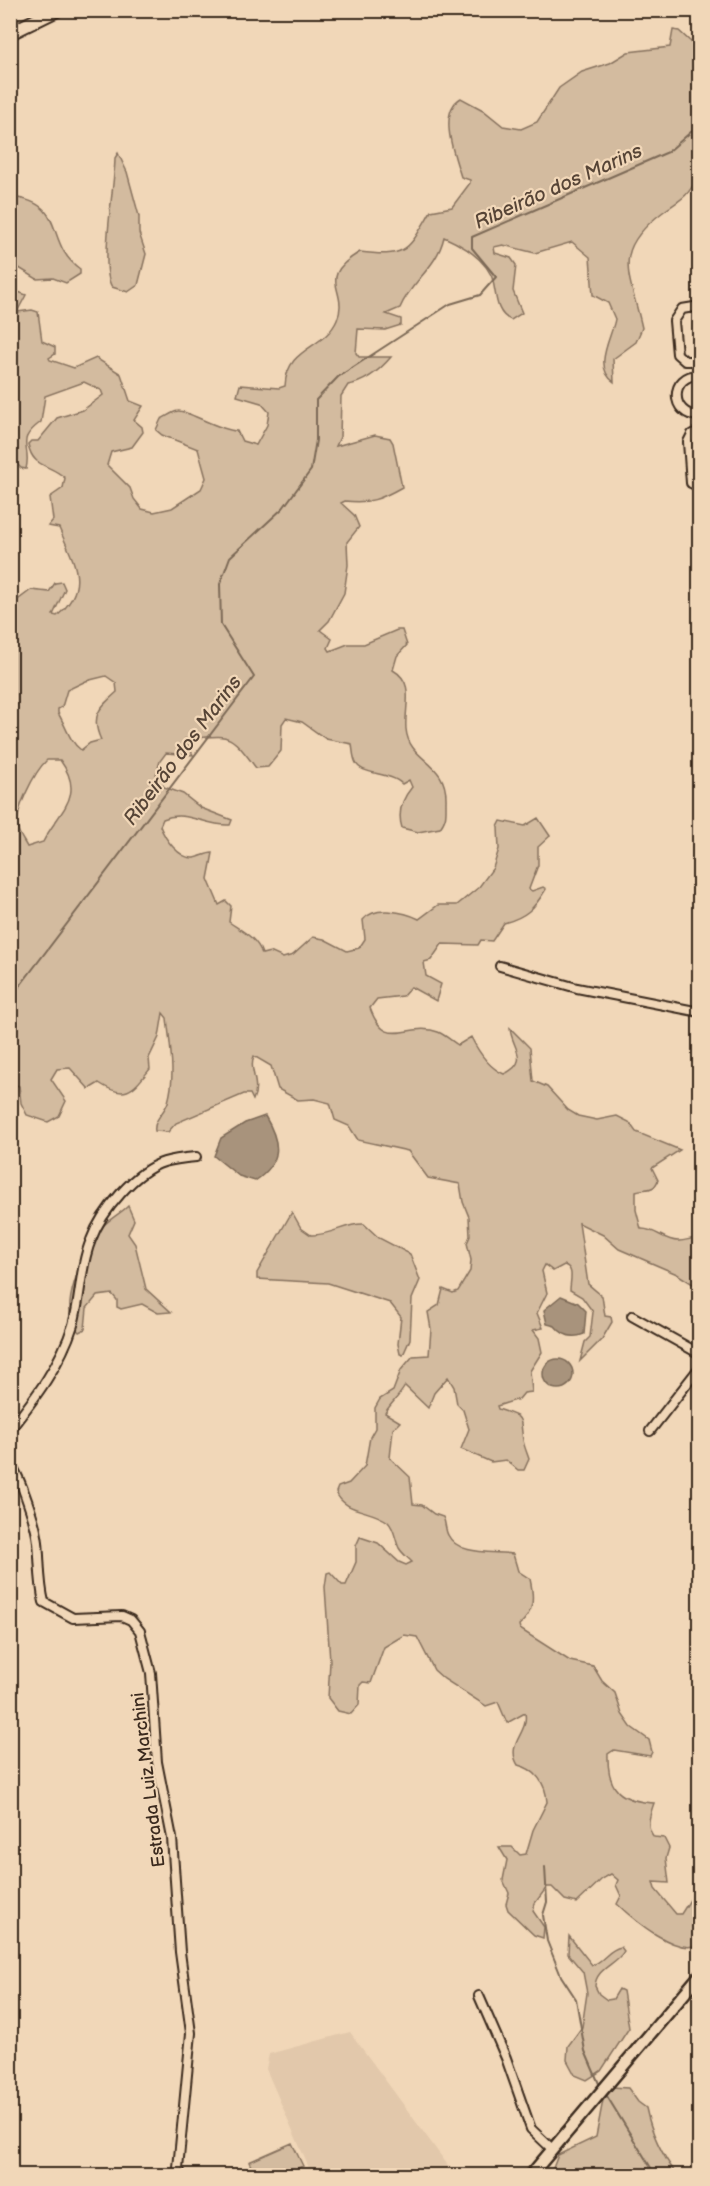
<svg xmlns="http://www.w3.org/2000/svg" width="710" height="2186" font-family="'Balsamiq Sans',sans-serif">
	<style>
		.built { fill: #e2c8ab }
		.green { fill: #d3bb9f; stroke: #87725e; stroke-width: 1.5; fill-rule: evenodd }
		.water { fill: #a8937c; stroke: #7c6956; stroke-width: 1.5 }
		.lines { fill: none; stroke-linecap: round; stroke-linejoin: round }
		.stream { stroke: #7c6956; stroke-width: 2 }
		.street-casing { stroke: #3b2a1e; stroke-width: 12 }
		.secondary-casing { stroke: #3b2a1e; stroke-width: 15 }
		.primary-casing { stroke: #3b2a1e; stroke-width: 16 }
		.street { stroke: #f1d7b8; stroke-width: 8 }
		.secondary { stroke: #f1d7b8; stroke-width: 10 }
		.primary { stroke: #f1d7b8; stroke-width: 12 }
		.labels { text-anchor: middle; stroke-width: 4.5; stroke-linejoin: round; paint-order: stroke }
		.street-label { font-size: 18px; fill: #3b2a1e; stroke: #f1d7b8 }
		.water-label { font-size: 20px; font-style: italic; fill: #564436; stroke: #f1d7b8 }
	</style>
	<rect width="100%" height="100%" fill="#f1d7b8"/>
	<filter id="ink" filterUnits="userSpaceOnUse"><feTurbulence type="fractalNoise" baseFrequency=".0167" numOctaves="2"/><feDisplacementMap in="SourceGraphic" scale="12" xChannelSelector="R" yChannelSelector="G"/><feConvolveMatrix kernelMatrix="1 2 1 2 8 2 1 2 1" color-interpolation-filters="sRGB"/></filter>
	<g filter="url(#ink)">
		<path class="built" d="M350 2032 455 2175H312L266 2069 269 2054Z"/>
		<path class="green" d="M673 30 679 31 691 42 699 36V178L696 180C687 198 679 200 663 212 610 252 630 273 642 328L636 342 613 359 614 382C592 367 612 337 615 319L608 303 593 295 590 257 572 242 535 253 503 245 494 247 495 253 511 258 516 265 513 291 522 313 511 320C493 313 497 288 491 275 482 257 460 244 444 237 437 268 411 281 400 308L386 314 401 319V325L385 330 358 329 356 353 359 357H391C380 370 366 382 348 385L341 396 340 437 336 446 375 435 390 438 393 443 402 487C381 499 369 504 345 501L341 503 354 515 359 527 347 542 348 565 344 593 329 621 320 630 332 639 328 648 330 651 348 644H364L397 630H402L407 645 397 656 393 670C416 683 404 707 406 729 409 763 448 760 446 802 446 814 447 818 440 828L418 832 402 828C397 812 402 799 412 787L409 780 402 784C390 772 361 775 356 763 353 758 353 750 352 744L326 739 302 722 286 718 282 724 281 751 268 767 256 768C227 729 230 736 185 739L193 755 166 753 160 761 156 775 164 787 183 794 201 808 232 820 230 825C207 827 186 809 163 819L160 826C165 839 179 859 194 858 201 857 206 853 213 853L208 879 219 905 226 901 231 906 229 922C242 931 257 938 262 954L270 952 283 958 293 955 313 937 324 939 347 951 359 948 365 939 363 920C375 905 405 912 419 919L438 905H457L479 887 493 868 499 849 498 827 501 821 525 826 538 818 550 836 538 847V865L529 889 532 891 543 887 546 889C534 909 526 917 504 923L492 941 481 940 478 945 442 944 431 960 424 962 426 976 441 984 436 1001 411 987 403 996 377 999 370 1008C386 1053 409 1020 438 1032 445 1035 452 1041 458 1045L471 1037C478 1051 489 1068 504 1074 532 1061 511 1047 510 1028L530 1048 533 1081 547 1087 568 1110 578 1116 597 1120 617 1116 629 1122 636 1132 680 1150 652 1168 658 1180C654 1192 646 1188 636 1191V1210L641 1229C655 1228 665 1242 679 1241 687 1241 692 1237 699 1239V1288L677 1274 619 1249 603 1235 579 1223 588 1284 602 1296 605 1316 611 1317 612 1322 602 1339 580 1361 585 1342 590 1337 593 1312 582 1297 570 1290C570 1281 575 1268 564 1265L553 1271 545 1265 542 1271 547 1293 537 1313 543 1328 533 1330 539 1338 542 1352 530 1371 532 1392 524 1393 519 1399 497 1406 498 1409C526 1418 519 1416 523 1440 524 1446 527 1453 529 1459L524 1470H518L506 1460 491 1462 461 1449 469 1429 463 1410 457 1404 454 1387 448 1377 434 1393 428 1408 405 1386C399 1397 390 1404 385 1413L400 1422 393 1429 390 1458 410 1477 413 1504 422 1505 434 1514 443 1517C446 1523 445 1530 448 1535 458 1556 494 1551 513 1554L518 1571 530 1579C534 1597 535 1612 519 1625L520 1629 570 1661 593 1666 602 1681 615 1693 622 1714 631 1727 649 1740 652 1752 650 1756 614 1750 608 1754C607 1791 621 1801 654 1803 650 1815 645 1826 654 1837L664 1838 669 1848 666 1858 669 1883 653 1882 655 1889 676 1914H681L695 1892 699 1891V1944C677 1957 633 1919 617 1904L621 1896 616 1885 618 1880 611 1874 602 1879 577 1903 565 1900 552 1887H547L535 1903 533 1911 544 1927 543 1938 534 1935 508 1910 506 1904 509 1893 503 1880 507 1860 499 1847H512L520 1855 526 1854 533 1830 547 1802C546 1783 535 1769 518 1765 505 1744 529 1733 525 1713L507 1723 498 1702 486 1706 444 1679 434 1670 417 1637 404 1635 384 1647 371 1683 363 1682 360 1685 359 1705 351 1714 338 1711 328 1698 330 1661 325 1587 327 1573 330 1572 342 1585H346L356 1562V1546L360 1537 378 1543 399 1562 406 1565 412 1562C408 1558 402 1553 399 1548 395 1540 395 1529 388 1522 372 1509 344 1513 336 1492L338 1487 349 1483 365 1466 370 1437 375 1428V1408L380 1399 393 1391 401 1370 413 1356 429 1355 431 1329 428 1312 439 1305 443 1289 453 1293 458 1291 470 1271 471 1260 467 1243 470 1236 469 1217 463 1202 460 1184 428 1178 408 1151 358 1140 349 1126 335 1120 330 1103 314 1099 298 1100 278 1089 271 1066 254 1056C248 1070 261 1083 253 1100L250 1094H244L176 1123 168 1132 155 1131C153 1120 165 1112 168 1102 176 1075 170 1046 167 1018L163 1013 159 1037 149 1058 150 1069C133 1090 126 1101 99 1083L89 1089 70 1068 57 1069 51 1079 66 1101 59 1116 48 1122 27 1115 21 1103 19 1086 10 1083 11 605 31 590 49 592 55 583 62 582 65 589 53 615 57 616C91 586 74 563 59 528L48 526 53 520 50 497 63 488 65 478C49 463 33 469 28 444L31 441H38L57 418 83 410 103 395 101 390 84 382 45 396 41 422C14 442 32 445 26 469L21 468 10 457 11 289 26 295 17 312 32 310 38 312 42 341 55 347V354L49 358 50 360 74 368 96 358 121 374 130 401 143 406 134 420 142 427 143 432 132 447 111 452 107 465 130 488 134 499 142 509 154 512 172 508 201 489 206 478 198 449 162 435 156 430 161 419C166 417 172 412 178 411 185 409 220 431 237 431L242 441 256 445 267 425 269 412 261 403 237 396 240 385 279 388 285 386C287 346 324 350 337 320 350 290 314 279 360 252 408 258 408 250 431 211L452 207 470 183V180L461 177C455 157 437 112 461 98L483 110 503 126 521 129 537 122 559 88 582 72 610 63 628 52 670 47ZM106 676 116 683 117 692C99 708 90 716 101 740L90 743 81 750C69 741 66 726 58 713V709L62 707 67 690 86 681ZM47 760H60C87 797 58 811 43 842L27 847C24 841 19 835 18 829 13 813 35 771 47 760Z
			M118 153 127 172 139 216V233L146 254 138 285 128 292 112 287C99 268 115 185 115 158Z
			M11 197C69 203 43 243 80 269V274L66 283 53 278 37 279 11 263Z
			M128 1206 134 1220 128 1234 135 1244 146 1289 171 1312 158 1313 142 1304 121 1309 117 1307V1300L112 1294 97 1296 87 1308 85 1329 79 1332C55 1312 84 1254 97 1233 103 1222 119 1215 128 1206Z
			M292 1212 301 1228 311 1235C330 1236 346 1223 364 1224L379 1238 410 1254 420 1280 412 1299 410 1339 403 1355 400 1354 398 1344 401 1317 390 1303 328 1283 257 1279V1273Z
			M569 1936 592 1965C604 1962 608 1949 621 1947L624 1951C616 1965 596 1968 595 1986L599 1994 607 2000 613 1999 619 1989 623 1991 629 2028 601 2071 587 2080 575 2075 567 2060 568 2046 582 2027 587 1993 583 1972 568 1954Z
			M611 2087 628 2088 638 2102 646 2108C651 2132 662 2155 677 2175L550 2176 558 2155 596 2137 603 2100Z
			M292 2143 303 2166 282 2175H255L249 2162Z"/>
		<path class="water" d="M265 1116C281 1143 283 1162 255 1181L239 1176 214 1156 221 1138 245 1123Z
			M561 1296 578 1303 586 1311 584 1334C572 1339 563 1336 555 1326L547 1324 544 1310Z
			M543 1374a15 15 0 1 1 30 0a15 15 0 1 1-30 0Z"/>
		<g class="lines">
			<path class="stream" d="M10 999 254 677 221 625 220 584 230 557 283 508 311 470 316 440V400L338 377 450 304 480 295 496 277 472 248V237L668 152 700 124
				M545 1867 547 1902 543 1915 547 1941 561 1976 576 1999 585 2051 600 2086
				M605 2093 656 2176"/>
			<g class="street-casing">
				<path id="street" d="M700 306 682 309 674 321 677 354 685 361H700
					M700 375C669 374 669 416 700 416
					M700 431 692 434 688 442 691 483 700 487
					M700 549V554
					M500 966 577 988 700 1012
					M632 1316 700 1354
					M10 1430C35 1398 61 1364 73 1325 81 1297 80 1266 91 1240 101 1212 135 1171 164 1162 174 1159 185 1158 196 1157
					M650 1431 700 1367
					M10 1463C21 1478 36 1524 38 1542 40 1562 39 1582 44 1602L73 1618 122 1616 131 1620 140 1631 151 1673 157 1762 172 1838 180 1952 191 2033 178 2168 182 2176
					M479 1996 506 2058 531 2129 551 2148"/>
			</g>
			<g class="secondary-casing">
				<path id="secondary" d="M530 2176 700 1975"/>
			</g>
			<g class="primary-casing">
				<path id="primary" d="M10 33 57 10"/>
			</g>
			<use href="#street" class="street"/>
			<use href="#secondary" class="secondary"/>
			<use href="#primary" class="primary"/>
		</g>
	</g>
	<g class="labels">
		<g class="street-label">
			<text transform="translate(148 1780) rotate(-97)" y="6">Estrada Luiz Marchini</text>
		</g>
		<g class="water-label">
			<text transform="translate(558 186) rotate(-24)" y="7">Ribeirão dos Marins</text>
			<text transform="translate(182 750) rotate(-53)" y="7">Ribeirão dos Marins</text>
		</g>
	</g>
	<rect width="710" height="2186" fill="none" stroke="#f1d7b8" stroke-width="36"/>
	<rect x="18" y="18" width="674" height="2150" fill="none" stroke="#3b2a1e" stroke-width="2" filter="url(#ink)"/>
</svg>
